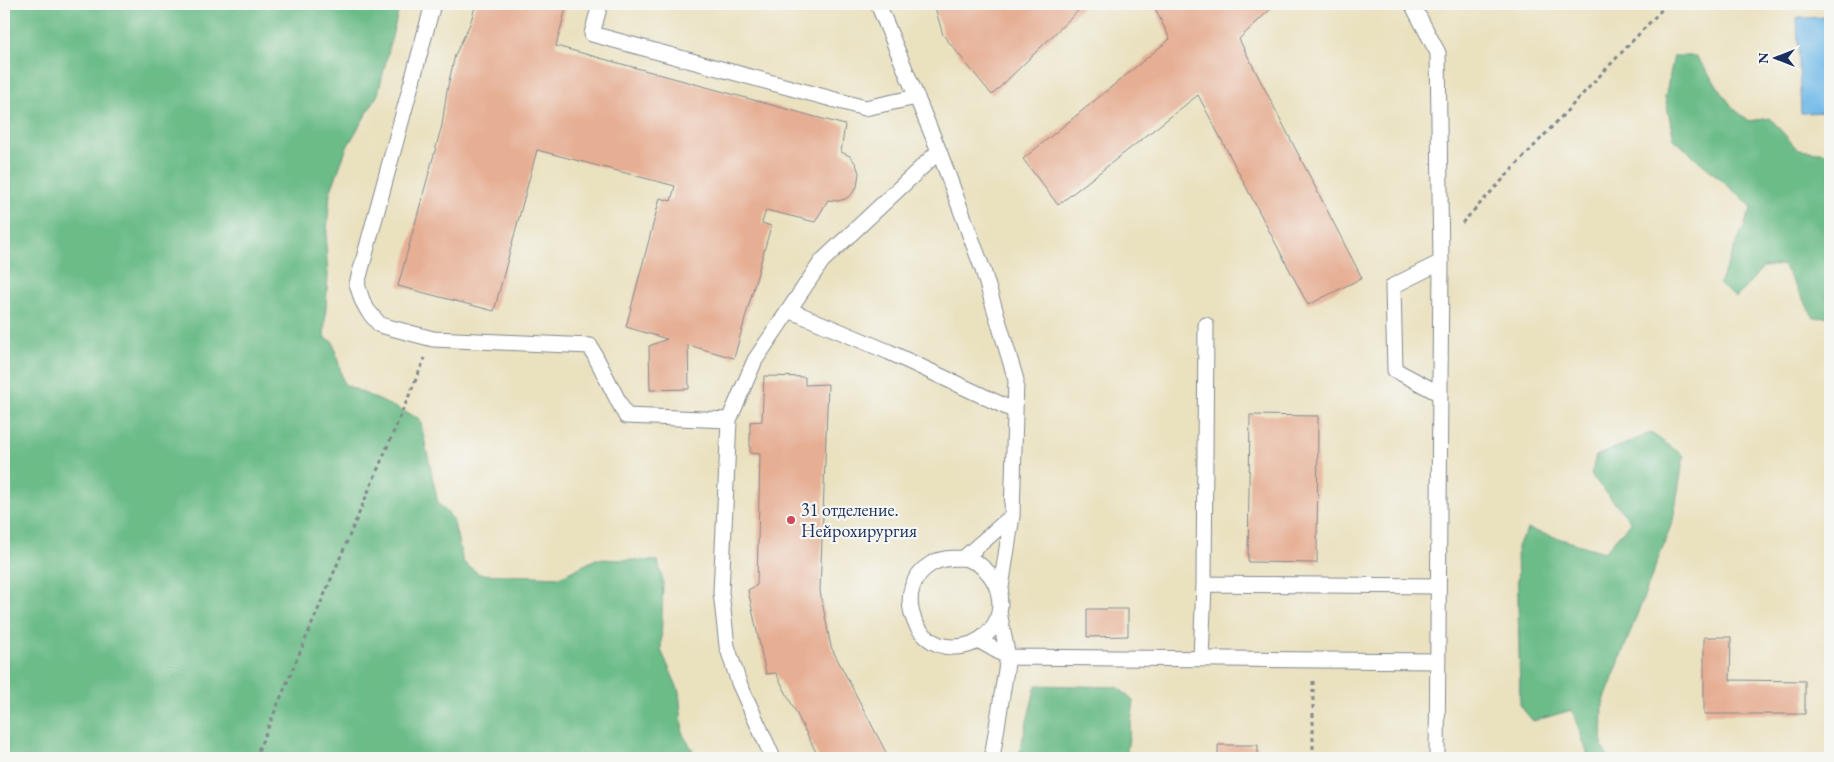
<svg xmlns="http://www.w3.org/2000/svg" width="1834" height="762" font-family="'EB Garamond',serif">
	<style>
		.forest { fill: #6cbc88; stroke: #447673 }
		.water { fill: #70b9e8; stroke: #4674a3 }
		.building { fill: #e6ae93 }
		.lines { fill: none; stroke-linecap: round; stroke-linejoin: round }
		.lane-casing { stroke: #82888e; stroke-width: 17 }
		.path { stroke: #82888e; stroke-width: 3; stroke-dasharray: 4 4; stroke-linecap: butt }
		.lane { stroke: #fff; stroke-width: 15 }
		.poi-dot { fill: #d1495b; stroke: #f6f6f2; stroke-width: 2 }
		.labels { text-anchor: middle; stroke-width: 4.5; stroke-linejoin: round; paint-order: stroke }
		.poi-label { font-size: 18px; fill: #1b2f5e; stroke: #f6f6f2; text-anchor: start }
	</style>
	<rect width="100%" height="100%" fill="#f6f6f2"/>
	<filter id="ink" filterUnits="userSpaceOnUse"><feTurbulence type="fractalNoise" baseFrequency=".02" numOctaves="2"/><feDisplacementMap in="SourceGraphic" scale="10" xChannelSelector="R" yChannelSelector="G"/><feConvolveMatrix kernelMatrix="1 2 1 2 8 2 1 2 1" color-interpolation-filters="sRGB"/></filter>
	<filter id="wash" filterUnits="userSpaceOnUse"><feTurbulence type="fractalNoise" baseFrequency=".0096" numOctaves="4" result="noise"/><feDisplacementMap in="SourceGraphic" scale="20" xChannelSelector="R" yChannelSelector="G"/><feGaussianBlur stdDeviation="1.12" result="paint"/><feColorMatrix in="noise" values="0 0 0 0 0 0 0 0 0 0 0 0 0 0 0 0 0 1.4 0 .05"/><feComposite in="paint" operator="in"/></filter>
	<g filter="url(#wash)">
		<rect width="100%" height="100%" fill="#eae1bf"/>
		<path class="forest" d="M4 4H400L378 94 347 147 330 193 326 245 328 276 324 337 333 342 344 384 420 419 438 503 453 519 463 562 479 574 560 577 596 559 658 561 663 582 661 650 679 691 683 735 698 758H4Z
			M1674 56H1696L1733 108 1749 121 1770 118 1798 150 1830 153V317L1814 318 1783 265 1763 267 1736 298 1719 284 1752 207 1674 139 1665 97Z
			M1651 433 1684 456 1673 520 1603 704 1602 748 1610 758H1589L1572 710 1533 721 1520 706 1517 546 1528 529 1604 552 1631 522 1591 475 1596 456Z
			M1036 685 1118 687 1134 702 1126 758H1018Z"/>
		<path class="water" d="M1830 17V112L1801 113 1797 18Z"/>
		<g id="blocks">
			<path class="building" d="M476 4H567L556 46 845 125 841 152 850 156 856 164 859 173 857 187 851 195 845 199 838 201 828 200 815 222 766 210 762 223 771 226 734 358 688 345 689 389 650 390 649 346 667 339 626 327 660 198 671 201 675 186 537 150 494 311 398 286 442 125 447 90 455 55 470 24Z
				M934 4H1085L992 95 943 35Z
				M1153 4H1276L1239 39 1362 278 1308 305 1198 95 1058 205 1023 159 1170 39Z
				M764 376 805 377V385L828 384 820 591 831 647 889 758H819L776 673 766 674 748 590 757 585 760 454 750 453V422L762 421Z
				M1250 415 1318 416 1317 563 1248 562Z
				M1087 609H1128V636L1087 637Z
				M1704 637H1731L1730 680 1805 681V714H1704Z
				M1218 745H1258V758H1218Z"/>
		</g>
	</g>
	<g filter="url(#ink)">
		<use href="#blocks" fill-opacity="0" stroke="#82888e" stroke-width="1"/>
		<g class="lines">
			<g class="lane-casing">
				<path id="lane" d="M433 4 357 284 362 300 368 311 380 325 433 339 590 346 626 416 729 420
					M600 4 592 34 865 108 917 97
					M878 4 939 151 983 270 1016 380 1012 516 964 558C952 558 941 558 931 564 893 586 911 647 953 647 967 647 978 643 988 633 1007 614 1002 582 981 566 977 562 970 560 964 558
					M1412 4 1438 53 1441 262 1437 758
					M789 310 889 352 1015 411
					M1440 394 1395 370 1393 286 1441 262
					M1204 584 1438 586
					M1000 594 1012 516
					M980 641 1008 657 1438 661
					M1201 659 1204 584 1206 325
					M773 758 739 683 727 646 721 592 729 420 755 360 822 261 939 151
					M992 758 1008 657 999 612"/>
			</g>
			<path class="path" d="M1462 223 1667 4
				M1313 681V758
				M255 758 425 358"/>
			<use href="#lane" class="lane"/>
		</g>
	</g>
	<circle class="poi-dot" cx="791" cy="520" r="5"/>
	<g class="labels">
		<g class="poi-label">
			<text x="801" y="516">31 отделение.<tspan x="801" dy="21">Нейрохирургия</tspan></text>
		</g>
	</g>
	<rect width="1834" height="762" fill="none" stroke="#f6f6f2" stroke-width="20"/>
	<g transform="translate(1776 58) rotate(270)" stroke="#f6f6f2" stroke-width="4" paint-order="stroke">
	<path d="M0-4L9 19L0 12L-9 19Z" fill="#1b2f5e"/>
	<text y="-8" font-size="14" font-weight="bold" text-anchor="middle" fill="#1b2f5e">N</text>
	</g>
</svg>
